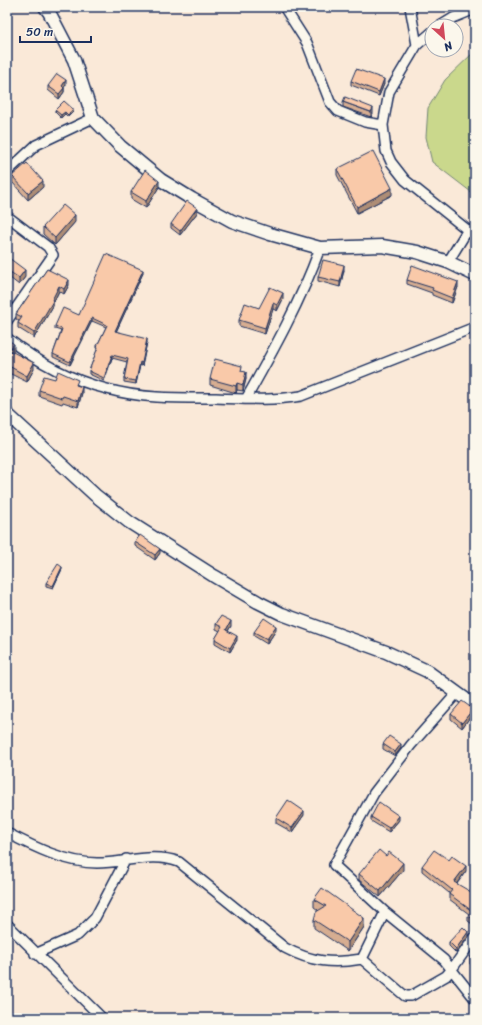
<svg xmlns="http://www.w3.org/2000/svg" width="482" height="1025" font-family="Sriracha,sans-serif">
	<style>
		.grass { fill: #cad88c; stroke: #728475 }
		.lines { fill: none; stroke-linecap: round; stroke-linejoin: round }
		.minor-casing { stroke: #1b2f5e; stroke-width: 12 }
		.tertiary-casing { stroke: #1b2f5e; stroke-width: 15 }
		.minor { stroke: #fbf7ec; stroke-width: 9 }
		.tertiary { stroke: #fbf7ec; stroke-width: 12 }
		.wall { fill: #d6ad91; stroke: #1b2f5e }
		.shaded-wall { fill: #ae8d76; stroke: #1b2f5e }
		.building { fill: #f9c9a9; stroke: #1b2f5e }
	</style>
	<rect width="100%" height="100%" fill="#fae9d8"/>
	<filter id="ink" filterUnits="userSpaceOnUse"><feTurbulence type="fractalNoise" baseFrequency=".025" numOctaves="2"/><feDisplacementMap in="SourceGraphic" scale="8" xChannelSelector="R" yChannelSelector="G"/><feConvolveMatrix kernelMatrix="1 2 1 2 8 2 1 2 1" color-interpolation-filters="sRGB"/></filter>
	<g filter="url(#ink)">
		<path class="grass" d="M475 51V195L432 162 426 137 428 108 445 80Z"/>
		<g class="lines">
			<g class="minor-casing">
				<path id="minor" d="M284 7 307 43 330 102 338 111 365 122 383 125
					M410 7 417 45
					M440 26 453 18 475 9
					M432 32 417 45 389 92 383 125 386 151 391 162 405 180 475 236
					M7 172 36 145 93 118
					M7 216 48 247 53 255 7 321
					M448 262 467 231
					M7 338C36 361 71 380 107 389 142 399 180 398 216 398 244 399 272 401 301 396L475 327
					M246 399C273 351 301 301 320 248
					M457 693 411 745 374 793 334 865 385 912 444 960 475 999
					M7 833C34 847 66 863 97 863 125 863 152 852 179 862L285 948C311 962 333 964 362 959L405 996H411L446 976 452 969 475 937
					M7 924 102 1018
					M35 954 78 935 95 918 126 859
					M362 959 385 912"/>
			</g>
			<g class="tertiary-casing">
				<path id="tertiary" d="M45 7 49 12 74 60 93 118 120 146 161 180 192 199 232 221 270 234 320 248 382 246 417 252 448 262 475 275
					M7 414 95 495 129 522 214 576 258 602 282 614 386 652 427 671 475 706"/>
			</g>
			<use href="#minor" class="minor"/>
			<use href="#tertiary" class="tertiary"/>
		</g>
		<path class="wall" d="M351 81 384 84 379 96 351 85Z
			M66 85 64 87V92L59 99 48 90V86Z
			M343 102 373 113 371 117 343 107Z
			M55 110 73 112 68 117 65 114 61 118 55 112Z
			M337 169 392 195 357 213 337 175Z
			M12 176 43 187 28 200 12 182Z
			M159 187 146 208 131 199V192Z
			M197 213 180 235 171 228V224Z
			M75 222 55 245 43 234V227Z
			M7 261 25 277 19 285 10 278Z
			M47 269 69 285 64 294 59 291 53 303V306L34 338 18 328V323L19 321 16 319V314Z
			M344 270 340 287 318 281V277Z
			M143 273 116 332 147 342 142 366 140 365 136 384 124 382V379L127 362 112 358 104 381 89 374V371L97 350V346L106 327 92 321 70 365 53 357V354L61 331 55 329V326L79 315Z
			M407 280 458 287 452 303 432 295V293L407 284Z
			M283 299 277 311 273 309 265 334 239 326V320L259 308Z
			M7 339 14 351 12 352 34 369 27 382 7 372Z
			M242 371 246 379 243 391 237 390 236 393 210 385V379Z
			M55 379 78 386 82 393 78 407 63 402 62 404 39 396V390Z
			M135 542 160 553 155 560 135 546Z
			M62 569 53 588 46 586V583Z
			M216 624 231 626 228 631 237 640 230 652 215 643V639L220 631 216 629Z
			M276 630 267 644 254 636V632Z
			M473 713 462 728 451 719V714Z
			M383 744 401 748 395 756 383 749Z
			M304 815 292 832 276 823V818Z
			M371 817 399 820 389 832 371 821Z
			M449 860 466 871 457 884 475 899V926L468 921V916L469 914 449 899V893L422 871V866Z
			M403 870 380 897 359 880V874Z
			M314 899 364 927 348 951 314 928V920L318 910 314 907Z
			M468 937 456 953 449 946V942Z
			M475 950V968L470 964V958Z"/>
		<path class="shaded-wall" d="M384 79V84L379 96V92Z
			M66 80V85L62 90V86Z
			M64 88V92L59 99V94Z
			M373 108V113L371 117V112Z
			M73 109V112L68 117V115Z
			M65 112V114L61 118V115Z
			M43 181V187L28 200V193Z
			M159 181V187L146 208V201Z
			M392 188V195L357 213V207Z
			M197 208V213L180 235V231Z
			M75 215V222L55 245V238Z
			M344 265V270L340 287V282Z
			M25 270V277L19 285V278Z
			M143 270V273L115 334V331Z
			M10 272V278L7 283V276Z
			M69 280V285L64 294V289Z
			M458 282V287L452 303V298Z
			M59 286V291L53 303V306L34 338V333Z
			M283 293V299L277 311V305Z
			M273 303V309L265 334V328Z
			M92 318V321L70 365V362Z
			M147 339V342L142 366V363Z
			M14 344V351L9 357V350Z
			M112 355V358L104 381V378Z
			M140 362V365L136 384V381Z
			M34 363V369L27 382V376Z
			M246 372V379L243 391V385Z
			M237 383V390L236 393V386Z
			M82 387V393L78 407V401Z
			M160 549V553L155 560V555Z
			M62 567V569L53 588V586Z
			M231 621V626L226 634V630Z
			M276 626V630L267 644V639Z
			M237 636V640L230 652V648Z
			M473 709V713L462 728V723Z
			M401 744V748L395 756V752Z
			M304 811V815L292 832V828Z
			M399 816V820L389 832V828Z
			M403 863V870L380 897V891Z
			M466 866V871L454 887V882Z
			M364 918V927L348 951V942Z
			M468 932V937L456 953V949Z"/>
		<path class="building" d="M356 69 384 79 379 92 351 81Z
			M57 74 66 80 62 86 64 88 59 94 48 86Z
			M345 97 373 108 371 112 343 102Z
			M64 101 73 109 68 115 65 112 61 115 55 110Z
			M373 151 392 188 357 207 337 169Z
			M27 163 43 181 28 193 12 176Z
			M145 170 159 181 146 201 131 192Z
			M187 201 197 208 180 231 171 224Z
			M63 205 75 215 55 238 43 227Z
			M106 254 143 270 115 331 147 339 142 363 140 362 136 381 124 379 128 359 112 355 104 378 89 371 98 347 97 346 107 325 92 318 70 362 53 354 62 329 55 326 63 308 79 315Z
			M9 258 25 270 19 278 10 272 7 276V261Z
			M323 260 344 265 340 282 318 277Z
			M412 265 458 282 452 298 432 290 433 288 407 280Z
			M47 269 69 280 64 289 59 286 52 300 53 301 34 333 18 323 22 317 16 314Z
			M270 287 283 293 277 305 273 303 265 328 239 320 245 303 259 308Z
			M7 339 14 344 9 350 34 363 27 376 7 365Z
			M215 359 242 366 241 371 246 372 243 385 237 383 236 386 210 379Z
			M58 371 78 380 76 385 82 387 78 401 63 396 62 398 39 390 44 376 55 379Z
			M140 535 160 549 155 555 135 542Z
			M58 564 62 567 53 586 46 583Z
			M221 616 231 621 226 630 237 636 230 648 215 639 222 627 216 624Z
			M264 618 276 626 267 639 254 632Z
			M462 701 473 709 462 723 451 714Z
			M389 736 401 744 395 752 383 744Z
			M288 800 304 811 292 828 276 818Z
			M379 802 399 816 389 828 371 817Z
			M379 850 386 856 389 852 403 863 380 891 359 874Z
			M434 850 449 860 452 856 466 866 454 882 471 892 475 899V920L468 916 472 911 449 894 452 890 422 866Z
			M322 888 364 918 348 942 314 920 316 912 326 906 314 899Z
			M463 927 468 932 456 949 449 942Z
			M475 950V962L470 958Z"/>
	</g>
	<rect width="482" height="1025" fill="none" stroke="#fbf7ec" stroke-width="24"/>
	<rect x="12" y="12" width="458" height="1001" fill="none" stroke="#1b2f5e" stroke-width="1.5" filter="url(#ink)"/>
	<g transform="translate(444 38) rotate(153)"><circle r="19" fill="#fbf7ec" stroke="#a1a7b3"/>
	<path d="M0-3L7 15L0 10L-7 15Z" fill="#d1495b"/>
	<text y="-6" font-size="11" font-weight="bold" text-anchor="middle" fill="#1b2f5e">N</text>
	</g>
	<path d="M20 36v6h71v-6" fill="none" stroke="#1b2f5e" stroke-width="2"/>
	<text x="26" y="36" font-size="12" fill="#1b2f5e" stroke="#fbf7ec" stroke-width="3" paint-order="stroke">50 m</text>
</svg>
